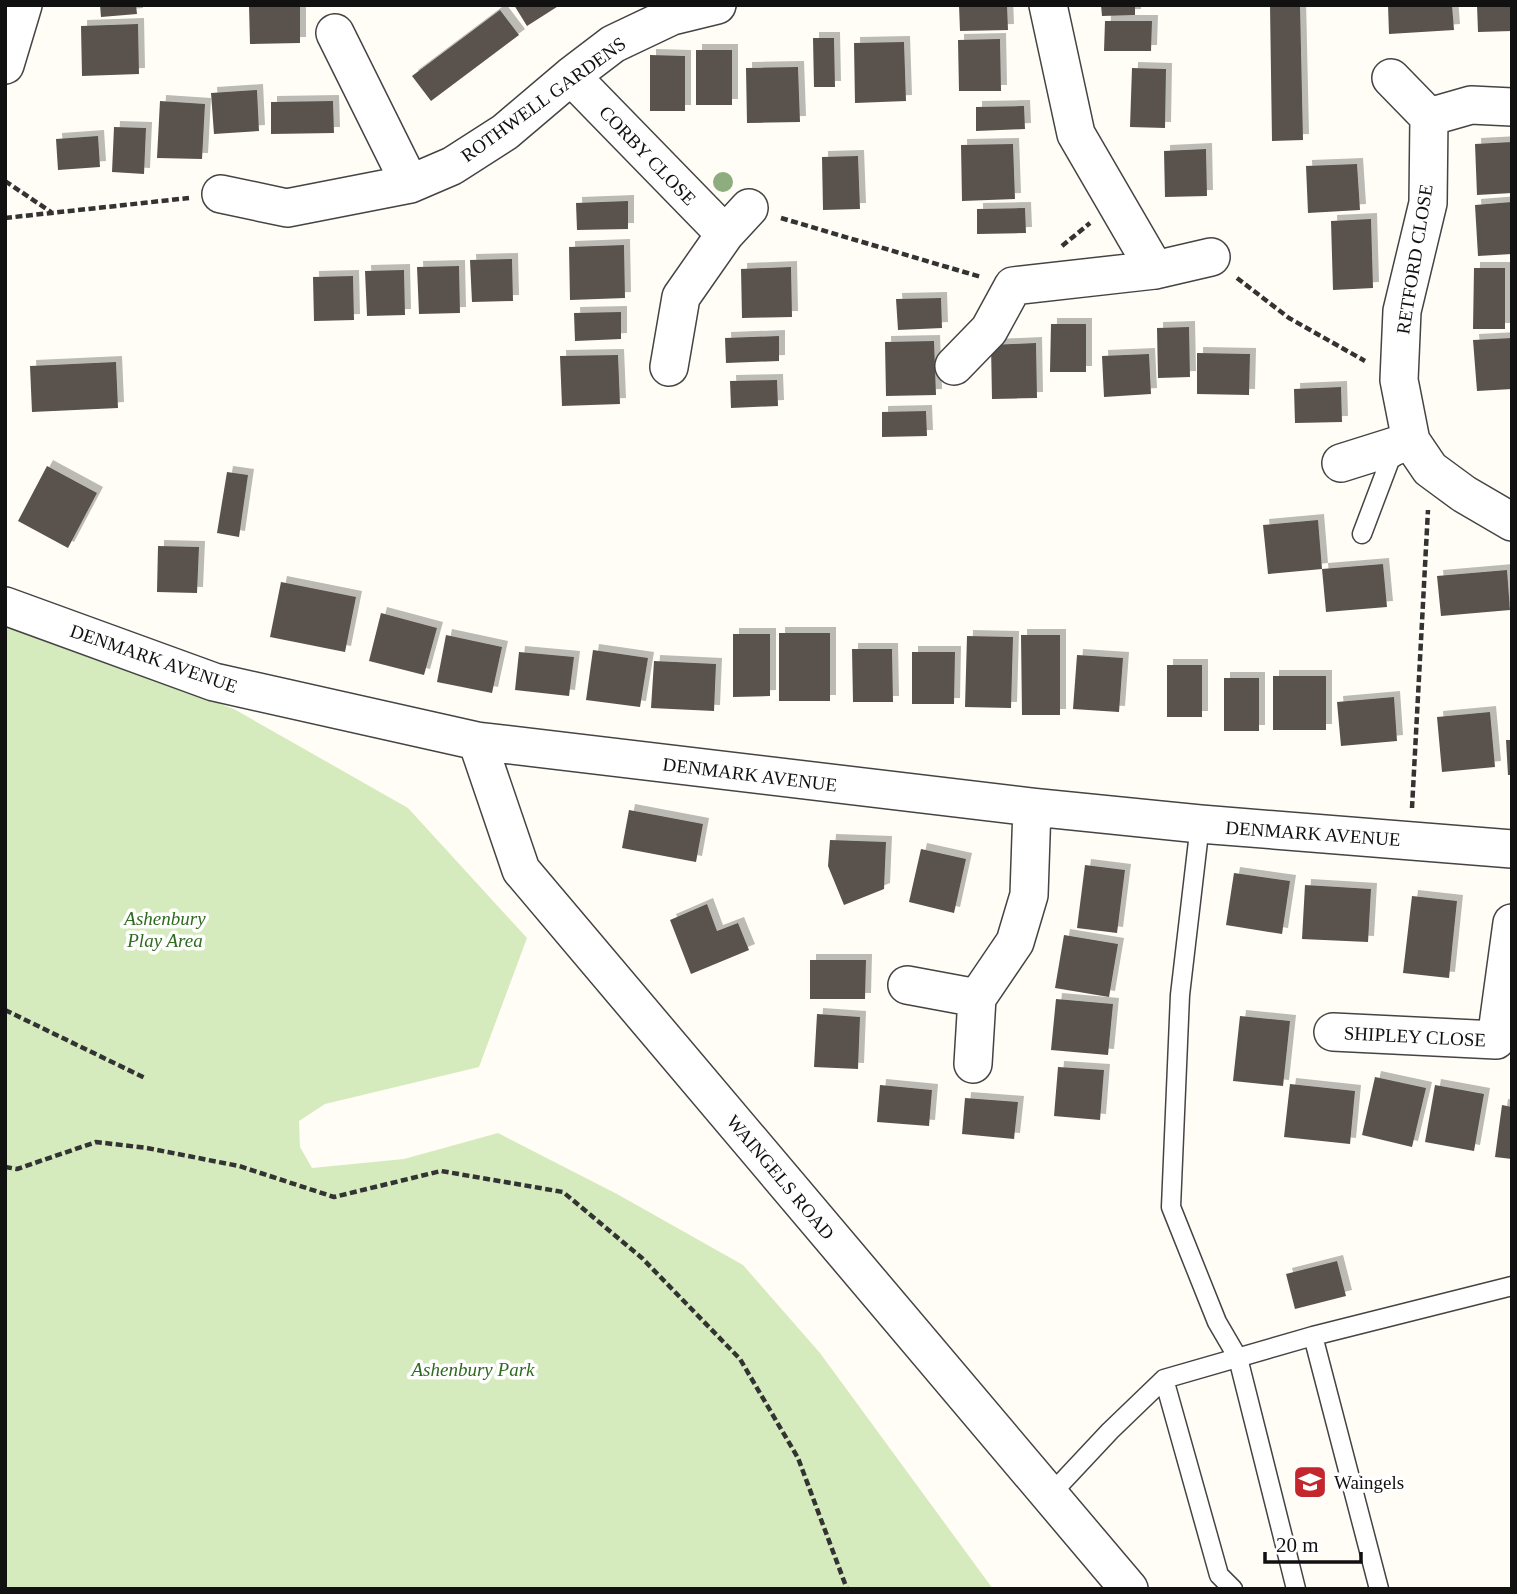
<svg xmlns="http://www.w3.org/2000/svg" width="1517" height="1594" font-family="Georgia,serif">
	<style>
		.green { fill: #d5ebbd }
		.building { fill: #5a524d; filter: url(#shadow) }
		.lines { fill: none; stroke-linecap: round; stroke-linejoin: round }
		.lane-casing { stroke: #444; stroke-width: 21 }
		.street-casing { stroke: #444; stroke-width: 40 }
		.path { stroke: #333; stroke-width: 4.5; stroke-dasharray: 7 3.5; stroke-linecap: butt }
		.lane { stroke: #fff; stroke-width: 18 }
		.street { stroke: #fff; stroke-width: 37 }
		.tree { fill: #8dad7f }
		.labels { text-anchor: middle; stroke-width: 7; stroke-linejoin: round; paint-order: stroke }
		.street-label { font-size: 19px; fill: #111; stroke: #fff }
		.park-label { font-size: 19px; font-style: italic; fill: #2f6b1f; stroke: #fff }
		.poi-label { font-size: 19px; fill: #111; stroke: #fff; text-anchor: start }
	</style>
	<defs>
		<filter id="shadow"><feDropShadow dx="6" dy="-6" stdDeviation="0" flood-color="#0004"/></filter>
	</defs>
	<rect width="100%" height="100%" fill="#fffdf5"/>
	<path class="green" d="M5 618 54 641 234 709 408 808 527 938 479 1067 325 1104 299 1121 300 1147 312 1168 404 1159 498 1133 617 1194 743 1265 820 1353 993 1589H5Z"/>
	<path class="building" d="M100 5H136L137 14 101 17Z
		M300 5V43L250 44 249 6Z
		M514 5H560L527 26Z
		M959 5H1007L1008 30 960 31Z
		M1101 5H1135V15L1102 16Z
		M1270 5H1300L1303 140 1272 141Z
		M1388 5H1452L1454 30 1389 34Z
		M1477 5H1512V31L1478 32Z
		M500 10 519 35 431 101 412 76Z
		M1105 21H1152L1151 51H1104Z
		M138 24 139 74 82 76 81 26Z
		M813 38H834L835 87H814Z
		M1000 39 1001 91H959L958 40Z
		M904 42 906 101 855 103 854 43Z
		M696 50H732V105H696Z
		M650 55 685 56V111H650Z
		M798 67 800 122 747 123 746 68Z
		M1132 68 1166 69 1165 128 1130 127Z
		M257 90 259 131 214 134 211 93Z
		M160 101 205 104 202 159 157 158Z
		M333 101 334 133 271 134V102Z
		M1024 106 1025 129 976 131V107Z
		M114 127 146 128 144 174 112 172Z
		M98 136 100 167 58 170 56 139Z
		M1512 142V193L1477 195 1475 144Z
		M1013 144 1015 199 962 201 961 145Z
		M1206 149 1207 196 1165 197 1164 151Z
		M858 156 860 209 823 210 822 157Z
		M1357 164 1360 210 1308 213 1306 166Z
		M628 201V229L577 230 576 203Z
		M1512 202V254L1478 256 1475 205Z
		M1025 208 1026 233 977 234V209Z
		M1371 219 1373 288 1333 290 1331 221Z
		M624 245 625 298 570 300 569 247Z
		M512 259 513 301 472 302 470 260Z
		M459 266 460 313 419 314 417 267Z
		M791 267 792 317 742 318 741 269Z
		M1474 268H1505V329H1473Z
		M404 270 405 315 367 316 365 271Z
		M353 276 354 320 314 321 313 277Z
		M941 298 942 328 898 330 896 299Z
		M621 312V339L575 341 574 313Z
		M1051 324H1086V372H1050Z
		M1189 327 1190 377 1158 378 1157 328Z
		M779 336V361L726 363 725 338Z
		M1512 338V389L1477 391 1473 340Z
		M934 341 936 395 886 396 885 342Z
		M1036 343 1037 398 992 399 991 345Z
		M1197 353 1250 354 1249 395 1197 394Z
		M1149 354 1151 394 1104 397 1102 356Z
		M618 355 620 404 562 406 560 356Z
		M116 362 118 408 32 412 30 366Z
		M777 380 778 406 731 408 730 381Z
		M1341 387 1342 422 1295 423 1294 389Z
		M926 411 927 436 882 437V412Z
		M47 466 97 493 68 548 18 521Z
		M227 472 248 475 239 537 217 533Z
		M1318 520 1322 569 1383 564 1387 607 1326 612 1322 569 1268 574 1263 525Z
		M158 546 199 547 197 593 157 592Z
		M1507 570 1510 610 1441 616 1437 576Z
		M281 582 356 597 345 652 270 637Z
		M381 613 437 628 424 675 369 661Z
		M779 633H830V701H779Z
		M733 634H770V696L733 697Z
		M446 635 502 647 492 693 437 682Z
		M1021 635H1060V715H1022Z
		M967 636 1013 637 1011 708 965 707Z
		M852 649H892L893 702H853Z
		M593 650 648 658 640 707 586 700Z
		M519 652 574 657 569 696 515 690Z
		M912 652H955L954 704H912Z
		M1077 655 1123 658 1119 712 1073 709Z
		M654 661 716 664 714 711 651 708Z
		M1167 665H1202V717H1167Z
		M1273 676H1326V730H1273Z
		M1224 678H1259V731H1224Z
		M1394 697 1397 741 1341 746 1337 702Z
		M1490 712 1495 767 1442 772 1437 717Z
		M1506 740H1512V775H1508Z
		M629 810 703 824 696 862 622 848Z
		M830 840 886 842 884 889 844 905 828 866Z
		M921 849 966 859 954 913 909 902Z
		M1085 865 1125 870 1117 933 1077 928Z
		M1234 873 1290 881 1282 934 1226 925Z
		M1305 885 1371 889 1368 942 1302 939Z
		M1412 896 1457 901 1449 978 1403 973Z
		M707 904 717 931 738 923 749 950 691 974 670 920Z
		M1064 935 1118 944 1109 997 1055 988Z
		M810 960H866L865 999H810Z
		M1056 999 1113 1004 1108 1055 1051 1050Z
		M817 1014 860 1017 858 1069 814 1067Z
		M1240 1016 1290 1021 1283 1086 1233 1081Z
		M1058 1067 1104 1070 1100 1120 1054 1116Z
		M1375 1077 1426 1088 1412 1147 1362 1135Z
		M1290 1084 1355 1091 1350 1144 1284 1137Z
		M880 1085 932 1090 929 1126 877 1122Z
		M1435 1085 1484 1094 1474 1151 1425 1142Z
		M965 1098 1018 1102 1014 1139 962 1134Z
		M1502 1105 1512 1107V1159L1495 1157Z
		M1337 1261 1346 1296 1295 1309 1286 1274Z"/>
	<g class="lines">
		<g class="lane-casing">
			<path id="lane" d="M1362 534 1390 460 1402 452
				M1200 824 1180 995 1171 1207 1217 1322 1238 1358 1296 1589
				M1313 1336 1379 1589
				M1164 1379 1219 1575 1233 1589
				M1050 1495 1110 1431 1164 1379 1313 1336 1512 1286"/>
		</g>
		<g class="street-casing">
			<path id="street" d="M1048 5 1076 134 1155 270 1211 257
				M335 33 410 184
				M5 65 23 5
				M571 76 725 234 681 297 669 367
				M1391 78 1429 117
				M1512 107 1471 105 1429 117 1428 203 1402 311 1399 380 1411 441 1430 469 1464 494 1512 522
				M221 194 287 208 410 184 452 166 505 132 571 76 613 44 672 16 717 5
				M725 234 749 208
				M954 366 989 330 1013 286 1155 270
				M1341 463 1411 441
				M5 606 214 682 477 741 1032 807 1200 824 1512 849
				M477 741 521 870 1129 1589
				M907 985 977 998
				M1333 1032 1496 1040 1512 923
				M973 1064 977 998 1015 942 1029 895 1032 807"/>
		</g>
		<path class="path" d="M5 181 51 212
			M5 218 189 198
			M781 218 981 277
			M1062 246 1090 223
			M1237 278 1289 318 1365 361
			M1412 808 1428 510
			M5 1010 145 1078
			M5 1167 17 1169 96 1142 147 1148 239 1166 334 1197 441 1171 563 1192 642 1258 740 1359 798 1458 847 1589"/>
		<use href="#lane" class="lane"/>
		<use href="#street" class="street"/>
	</g>
	<circle class="tree" cx="723" cy="182" r="10"/>
	<defs>
		<g id="school-square" transform="scale(1.75)"><rect x="-9" y="-9" width="18" height="18" rx="4" fill="#c4262e" stroke="#fff"/><path d="M0-5L7-2L0 1L-7-2ZM-4 1L0 2.5L4 1V4Q0 6-4 4Z" fill="#fff"/></g>
	</defs>
	<g fill-rule="evenodd">
		<use href="#school-square" x="1310" y="1482"/>
	</g>
	<g class="labels">
		<g class="street-label">
			<text transform="translate(543 99) rotate(-36)" y="7">ROTHWELL GARDENS</text>
			<text transform="translate(648 155) rotate(46)" y="7">CORBY CLOSE</text>
			<text transform="translate(1414 259) rotate(-81)" y="7">RETFORD CLOSE</text>
			<text transform="translate(154 658) rotate(19)" y="7">DENMARK AVENUE</text>
			<text transform="translate(750 774) rotate(7)" y="7">DENMARK AVENUE</text>
			<text transform="translate(1313 833) rotate(4)" y="7">DENMARK AVENUE</text>
			<text transform="translate(1415 1036) rotate(3)" y="7">SHIPLEY CLOSE</text>
			<text transform="translate(781 1177) rotate(50)" y="7">WAINGELS ROAD</text>
		</g>
		<g class="park-label">
			<text x="165" y="925">Ashenbury<tspan x="165" dy="22">Play Area</tspan></text>
			<text x="473" y="1376">Ashenbury Park</text>
		</g>
		<g class="poi-label">
			<text x="1334" y="1489">Waingels</text>
		</g>
	</g>
	<rect width="1517" height="1594" fill="none" stroke="#111111" stroke-width="14"/>
	<path d="M1265 1552v10h96v-10" fill="none" stroke="#111111" stroke-width="3.5"/>
	<text x="1276" y="1552" font-size="21" fill="#111111" stroke="#ffffff" stroke-width="5" paint-order="stroke">20 m</text>
</svg>
